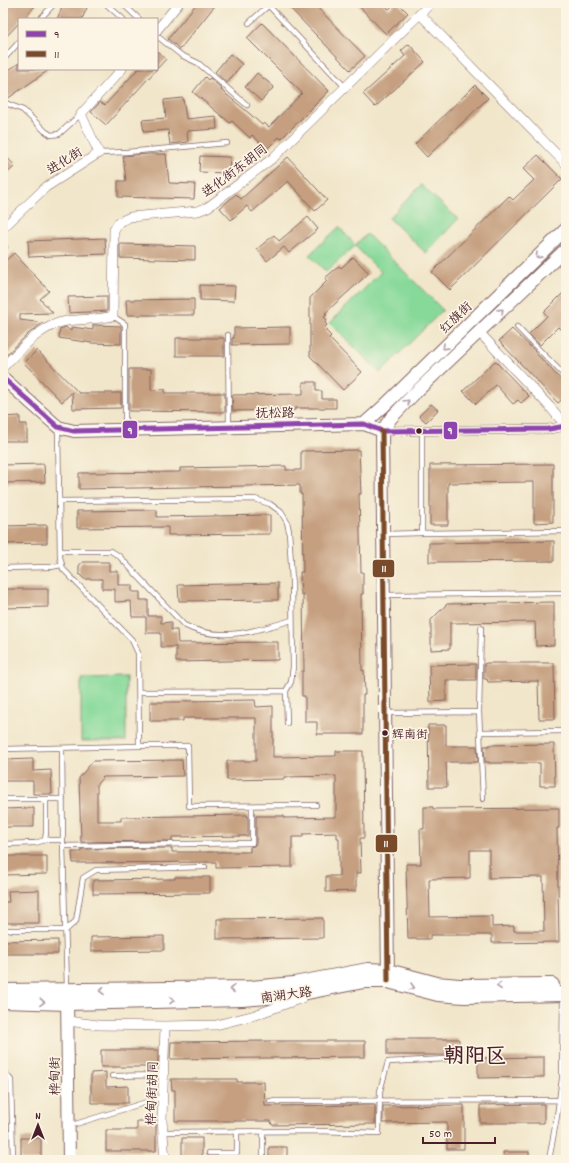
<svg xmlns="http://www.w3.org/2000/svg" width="569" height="1163" font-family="Dekko,'LXGW WenKai TC',sans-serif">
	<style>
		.green { fill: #87d99a; stroke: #687c62 }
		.building { fill: #c59f7f; fill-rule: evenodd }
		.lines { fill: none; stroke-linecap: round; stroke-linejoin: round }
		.lane-casing { stroke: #846563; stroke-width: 6 }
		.street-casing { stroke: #846563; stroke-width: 10 }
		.secondary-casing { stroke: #846563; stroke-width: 14 }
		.primary-casing { stroke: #846563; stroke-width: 16 }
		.lane { stroke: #fff; stroke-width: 4.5 }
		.street { stroke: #fff; stroke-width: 9 }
		.secondary { stroke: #fff; stroke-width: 12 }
		.primary { stroke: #fff; stroke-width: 14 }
		.bus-1-casing { stroke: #fcf5e5; stroke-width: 8 }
		.bus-2-casing { stroke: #fcf5e5; stroke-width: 8 }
		.bus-1 { stroke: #8e44ad; stroke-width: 5 }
		.bus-2 { stroke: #7a4b2a; stroke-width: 5 }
		.oneway { stroke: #ae9aa0 }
		.bus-dot { fill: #4a1f2b; stroke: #fcf5e5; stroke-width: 1.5 }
		.labels { text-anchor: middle; stroke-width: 3.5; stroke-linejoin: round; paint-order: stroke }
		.bus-label { font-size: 12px; fill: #4a1f2b; stroke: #fcf5e5; text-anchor: start }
		.street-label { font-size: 13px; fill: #4a1f2b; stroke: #fcf5e5 }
		.town-label { font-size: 21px; font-weight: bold; fill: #4a1f2b; stroke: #fcf5e5 }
		.line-badge { stroke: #fcf5e5; stroke-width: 1.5 }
		.badge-label { font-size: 11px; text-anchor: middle; font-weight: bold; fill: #fff }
	</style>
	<rect width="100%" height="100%" fill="#fcf5e5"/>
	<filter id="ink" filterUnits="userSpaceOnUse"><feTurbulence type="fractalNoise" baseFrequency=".025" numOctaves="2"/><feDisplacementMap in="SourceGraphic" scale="8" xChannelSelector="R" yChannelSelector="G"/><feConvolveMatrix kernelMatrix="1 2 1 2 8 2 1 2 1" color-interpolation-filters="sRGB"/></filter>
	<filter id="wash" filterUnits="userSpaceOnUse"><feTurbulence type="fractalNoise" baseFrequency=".012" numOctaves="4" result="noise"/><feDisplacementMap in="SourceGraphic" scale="16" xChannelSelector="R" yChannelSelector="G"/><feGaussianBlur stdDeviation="0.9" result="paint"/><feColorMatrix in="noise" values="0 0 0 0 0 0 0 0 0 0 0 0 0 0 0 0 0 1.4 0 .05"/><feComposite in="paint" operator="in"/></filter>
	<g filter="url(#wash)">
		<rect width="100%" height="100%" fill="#f1e6ca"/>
		<path class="green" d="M421 185 458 219 426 253 389 218Z
			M339 227 355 245 367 234 443 310 380 373 330 323 381 272 355 246 326 272 309 255Z
			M126 677V741H81V678Z"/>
		<g id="blocks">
			<path class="building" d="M10 3H38L23 19H19V23L3 40V11Z
				M64 3H89L82 19H57Z
				M197 3H217L180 49 168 39Z
				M285 3H313L365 56 350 70Z
				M356 3H383L389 9 396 3H398L408 13 386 34Z
				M262 23 329 91 281 139 279 137 267 149 252 135 250 138 232 121 230 123 193 92 205 77 208 80 210 78 222 89 221 90 250 114 262 125 264 123 269 127 302 93 247 38Z
				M409 44 425 62 375 107 363 94 405 56 401 51Z
				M157 51 166 59 106 125 91 112 100 102 105 105 138 69H157Z
				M230 54 242 64 227 83 215 72Z
				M19 63V69H50L7 99 3 93V74Z
				M257 73 274 87 261 101 245 87Z
				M475 85 488 98 427 157 415 144Z
				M183 98 186 119 216 116 217 129 187 131 188 142 170 144 168 130 144 132 142 120 166 118 164 100Z
				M3 153 15 166 3 177Z
				M149 154H166L169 183 195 184 194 199 118 197V181H126L123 156Z
				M538 155 562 179 450 290 432 272 509 196 513 200 534 180 523 169Z
				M200 156 230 157 229 173 199 172Z
				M288 157 327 200 315 211 288 181 252 212 247 206 231 220 220 208 236 194 241 199Z
				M308 217 318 229 289 253 284 247 267 261 257 249 274 235 279 241Z
				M105 238 106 254 29 257 28 241Z
				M120 244 195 246V260L120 258Z
				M14 253 49 291 40 299 53 313 20 314V320L43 323 28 334 3 358V263Z
				M353 257 369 273 325 313 327 315 324 317 327 320 325 323 327 325 325 327 327 329 326 331 331 336 329 338 362 372 343 390 310 356V298L327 281 325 278 339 266 341 268Z
				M200 285 235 286 234 301 200 300Z
				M566 290V325L561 330 558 327 540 345 529 334 547 316 544 312Z
				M107 296V311L69 313 68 297Z
				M194 299V315H127L126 300Z
				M93 325 121 326V344L92 343 59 338 60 329 66 327 70 331 72 327 93 330Z
				M290 327V344L232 345V338H234V328Z
				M512 329 535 351H534L566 385V396L558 403 499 341Z
				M176 338H224V356H176Z
				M37 350 79 393H121V408L73 409 72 392 62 402 24 363Z
				M495 361 529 396 521 403 518 400 513 404 496 385 476 404 463 391Z
				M129 369H151V390L165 389V393H225V412L129 411Z
				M303 382H316V391H322V399H336V408H295V410L233 411 232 395 303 394Z
				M431 404 438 410 426 422 419 416Z
				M20 416V424H27V441H3V417Z
				M359 450 361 494H359L361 572H363V594H361L362 671 364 670 365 695H363V734H317V722H305V696H302V671H304L303 594 301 595 300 572H303L302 494H300V485L79 489V473L180 472V468L286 466V470H301V451Z
				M44 464 45 482 3 483V465Z
				M553 464V522L534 523V482L448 483V525H430V465Z
				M157 510V517L270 515V534L168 535V527L77 528V511Z
				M47 525V543L3 544V526Z
				M554 541V561L429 562V543Z
				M82 562H109V571H118V585H132V592H140V600H148V616H161V623L171 622V630H177L178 643 278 642V660L176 662V647H161V633H146V617H132L131 601 115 602V589H102V579H84L79 574V566Z
				M278 583V600L179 601 178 585Z
				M3 589H48V607L3 608Z
				M554 602V645L536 646 535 622 450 623V649L431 650V620L447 604Z
				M487 663H554L555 719H539L538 681 488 682 487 679H484V664Z
				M476 664V680H446V701L430 702 429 665Z
				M255 700 256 707 273 706V757L336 756V751H363L364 838H360L361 873H356V891L326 892V876H339V838H337V833L303 834V837H292V867L216 868V862L73 863 72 852H81V849L172 848V852H250V847L254 846 256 843V816H284V818L336 817V776L284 777V779L227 780V761H256V718H183V721H150V702H183V701Z
				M428 725H446V746H477L478 762H446L447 787H429Z
				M554 744 555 786H540V763H489V762H485L484 746H489V745Z
				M33 759V771L51 770 52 794H33V781H3V760Z
				M182 760 183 776 103 777 97 784V821H121V817L246 815 248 816V836L172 837V841L81 842 79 778 93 761Z
				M424 807H433V809L559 808V828H557L559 942 492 943V935H430V939H408L406 864H421L420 829H424ZM470 850H489V878L543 877 544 931H514V926L492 927V916L430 917 429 879 470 878Z
				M34 808V827H3V809Z
				M3 856H47V874L3 875Z
				M175 877H210V893L93 894V880L175 879Z
				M39 890V923H3V902H9L8 891Z
				M323 918V938L217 939V919Z
				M164 936V950L91 951V937Z
				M58 940V954H3V941Z
				M387 1039H459V1055H387Z
				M271 1041H365V1057L170 1059 171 1042Z
				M101 1050H158V1067H101Z
				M544 1057V1077L478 1078V1058Z
				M106 1072V1087L128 1086V1103H91V1073Z
				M171 1079H237V1082H264L265 1106 375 1105V1124L272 1125 271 1121H175V1090H172Z
				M544 1104V1123H480V1105Z
				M464 1105V1149H447V1122L383 1123V1106Z
				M137 1121H156V1151H106V1130H137Z
				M21 1138H41V1160H21Z
				M182 1138H202V1160H182Z
				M269 1147H287V1160H269Z
				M503 1152H529V1160H504Z"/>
		</g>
	</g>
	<g filter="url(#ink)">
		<use href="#blocks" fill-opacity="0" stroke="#846563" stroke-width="1"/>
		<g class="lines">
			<g class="lane-casing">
				<path id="lane" d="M105 3 123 19
					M122 3 139 19
					M269 6 345 87
					M40 19 55 3
					M249 23 271 3
					M157 36 181 55 198 63 247 105
					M3 60 19 42
					M3 102 23 110 45 131 51 135 59 134 81 114
					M99 153 127 152 227 143
					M3 249 5 247
					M113 316 125 324V428
					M517 327 563 374 566 372
					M228 335 229 427
					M59 501 255 499 270 504 281 512 287 522 289 531 292 581 293 667 291 682 286 691 287 723
					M422 533 566 531
					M384 534 422 533V431
					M60 551H111L119 556 184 625C218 643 257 631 292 620
					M3 568 51 567 61 565
					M385 595 566 593
					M481 628 479 712 483 799
					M139 692 286 691
					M385 713 479 712
					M480 732 566 731
					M139 746H188L189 806 316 805
					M62 748 63 846
					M3 749 139 746 138 653 132 640 63 569 60 557 58 429
					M3 799H63
					M45 840H63
					M3 844 35 843 45 840 46 833V799
					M3 930H66L76 921 83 878 96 870 205 867
					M67 988 63 846 252 843V806
					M3 1071 11 1080 13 1160
					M112 1076 164 1075
					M270 1101 559 1100
					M69 1126 163 1097
					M162 1132 319 1131 379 1133 380 1091 388 1062 446 1059
					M209 1153H237V1132
					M263 1160V1132
					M549 1160 557 1116 562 1079 563 996"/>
			</g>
			<g class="street-casing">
				<path id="street" d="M420 14 566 164
					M157 30 179 3
					M3 228 46 187 99 153 81 114 122 69
					M479 332 550 407 566 426
					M3 367C20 350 42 324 67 321 83 319 98 320 113 316L114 230 119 222 130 217 198 211 208 207 273 158 431 3
					M382 431 549 429 566 426
					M68 1021 98 1025 165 1026 216 1025 255 1015 302 998
					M165 1160 162 1120 165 1026"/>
			</g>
			<g class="secondary-casing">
				<path id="secondary" d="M3 378 58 427 74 431 364 424 382 431
					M364 424 384 406 566 229
					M382 431 388 980
					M382 431 391 418 414 394 566 249
					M67 994 69 1160"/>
			</g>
			<g class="primary-casing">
				<path id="primary" d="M3 991 251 988 294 984 368 970 388 971 437 984 459 986 552 985
					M3 1001 67 1003 242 999 292 995 364 981H388L438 994 464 996 566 994"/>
			</g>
			<use href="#lane" class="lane"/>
			<use href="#street" class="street"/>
			<use href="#secondary" class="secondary"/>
			<use href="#primary" class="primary"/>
			<g class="bus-1-casing">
				<path id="bus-1" d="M3 378 58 427 74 431 364 424 382 431 549 429 566 426"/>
			</g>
			<g class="bus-2-casing">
				<path id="bus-2" d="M382 431 388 981"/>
			</g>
			<use href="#bus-1" class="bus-1"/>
			<use href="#bus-2" class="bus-2"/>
		</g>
		<defs><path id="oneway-chevron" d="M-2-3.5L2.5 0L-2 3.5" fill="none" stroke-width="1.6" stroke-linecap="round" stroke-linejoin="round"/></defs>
		<g class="oneway">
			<use href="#oneway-chevron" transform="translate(538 256) rotate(136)"/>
			<use href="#oneway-chevron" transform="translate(501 311) rotate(-44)"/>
			<use href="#oneway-chevron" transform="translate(445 347) rotate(136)"/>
			<use href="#oneway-chevron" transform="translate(407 402) rotate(-46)"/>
			<use href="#oneway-chevron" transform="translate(499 986) rotate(179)"/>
			<use href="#oneway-chevron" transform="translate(412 987) rotate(15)"/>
			<use href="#oneway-chevron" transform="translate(232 989) rotate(179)"/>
			<use href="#oneway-chevron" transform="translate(102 991) rotate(179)"/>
			<use href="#oneway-chevron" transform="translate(172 1000) rotate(-1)"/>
			<use href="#oneway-chevron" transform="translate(42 1002) rotate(2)"/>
		</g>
	</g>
	<g class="bus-dot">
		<circle cx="419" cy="431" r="3.5"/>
		<circle cx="385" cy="733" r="3.5"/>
	</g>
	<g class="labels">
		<g class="bus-label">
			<text x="392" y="738">辉南街</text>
		</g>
		<g class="street-label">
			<text transform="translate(64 160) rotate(-33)" y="5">进化街</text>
			<text transform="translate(234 170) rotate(-37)" y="5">进化街东胡同</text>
			<text transform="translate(455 317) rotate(-44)" y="5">红旗街</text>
			<text transform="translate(275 412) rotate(-1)" y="5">抚松路</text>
			<text transform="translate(286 994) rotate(-8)" y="5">南湖大路</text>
			<text transform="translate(54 1076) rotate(-91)" y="5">桦甸街</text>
			<text transform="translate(151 1093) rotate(-88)" y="5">桦甸街胡同</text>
		</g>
		<g class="town-label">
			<text x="475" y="1062">朝阳区</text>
		</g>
	</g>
	<g class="line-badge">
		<rect x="122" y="420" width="16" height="19" rx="4" fill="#8e44ad"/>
		<rect x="443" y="421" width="15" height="19" rx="4" fill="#8e44ad"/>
		<rect x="372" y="559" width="23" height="19" rx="4" fill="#7a4b2a"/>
		<rect x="375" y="834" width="23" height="19" rx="4" fill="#7a4b2a"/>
	</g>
	<g class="badge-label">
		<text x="130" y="434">9</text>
		<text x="450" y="434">9</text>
		<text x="384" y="572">11</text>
		<text x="386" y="847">11</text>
	</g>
	<rect width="569" height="1163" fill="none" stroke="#fcf5e5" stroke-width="16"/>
	<rect x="18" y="18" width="140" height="52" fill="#fcf5e5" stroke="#b59f9b"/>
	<rect x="26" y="31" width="20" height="6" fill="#8e44ad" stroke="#b59f9b"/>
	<text x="54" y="38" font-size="12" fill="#4a1f2b">9</text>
	<rect x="26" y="51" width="20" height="6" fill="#7a4b2a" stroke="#b59f9b"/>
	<text x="54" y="58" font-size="12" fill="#4a1f2b">11</text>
	<g transform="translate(38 1125)" stroke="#fcf5e5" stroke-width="3" paint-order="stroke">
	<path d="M0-3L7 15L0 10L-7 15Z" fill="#4a1f2b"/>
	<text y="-6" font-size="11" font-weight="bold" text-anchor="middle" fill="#4a1f2b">N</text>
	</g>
	<path d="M423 1137v6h72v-6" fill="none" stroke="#4a1f2b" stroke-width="2"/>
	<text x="429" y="1137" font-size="12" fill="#4a1f2b" stroke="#fcf5e5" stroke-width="3" paint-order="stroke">50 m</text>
</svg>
